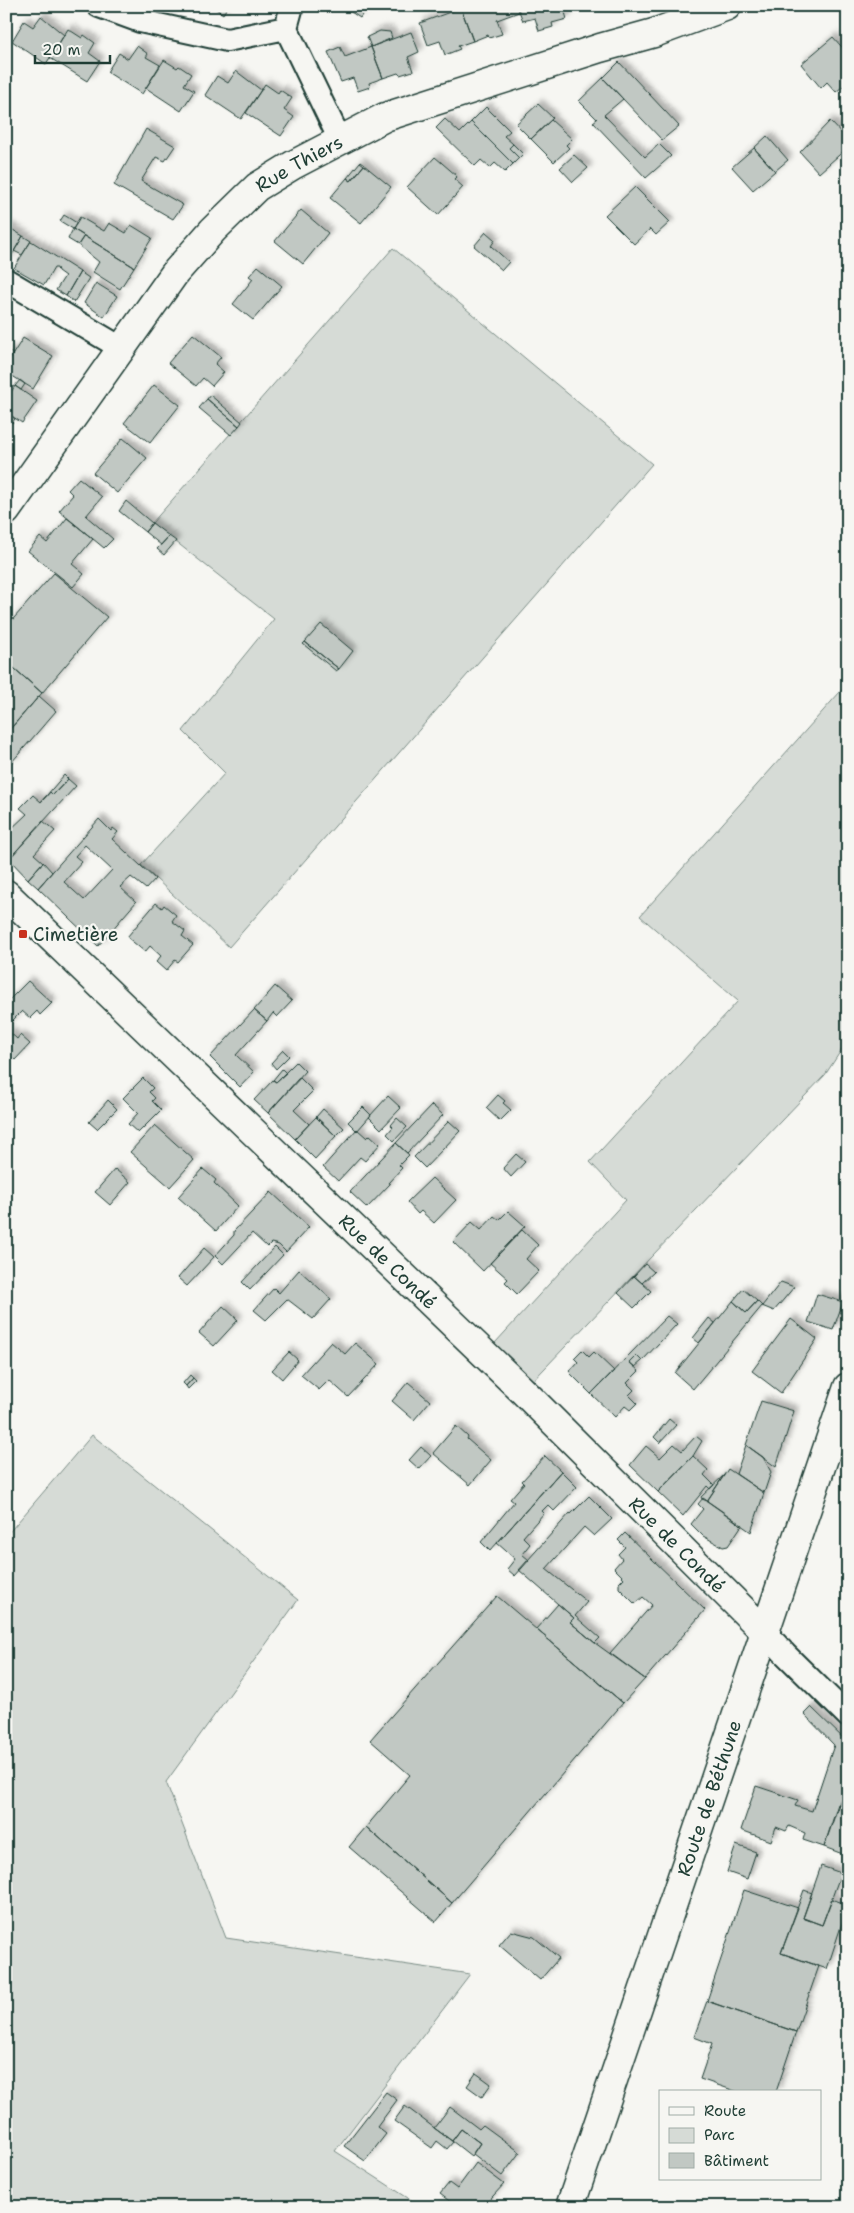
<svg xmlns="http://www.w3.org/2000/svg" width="854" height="2213" font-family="'Shantell Sans',sans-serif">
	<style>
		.green { fill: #d6dbd6; stroke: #7a8c85 }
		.building { fill: #c1c8c3; stroke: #1f3d34; fill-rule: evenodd; filter: url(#shadow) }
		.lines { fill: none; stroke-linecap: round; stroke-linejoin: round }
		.minor-casing { stroke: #1f3d34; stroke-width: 26 }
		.tertiary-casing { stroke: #1f3d34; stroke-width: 31 }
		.secondary-casing { stroke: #1f3d34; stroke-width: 31 }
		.primary-casing { stroke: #1f3d34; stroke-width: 31 }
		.minor { stroke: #f6f6f2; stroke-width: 22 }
		.tertiary { stroke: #f6f6f2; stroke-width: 28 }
		.secondary { stroke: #f6f6f2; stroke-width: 28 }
		.primary { stroke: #f6f6f2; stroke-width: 28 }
		.poi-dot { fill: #c8321e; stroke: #f6f6f2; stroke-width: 2 }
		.labels { text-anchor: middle; stroke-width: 4.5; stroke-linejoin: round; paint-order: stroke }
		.street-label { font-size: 19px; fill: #1f3d34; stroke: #f6f6f2 }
		.poi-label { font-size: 19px; fill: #1f3d34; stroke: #f6f6f2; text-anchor: start }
	</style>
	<defs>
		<filter id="shadow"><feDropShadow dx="4.5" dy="-4.5" stdDeviation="2.5" flood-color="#0004"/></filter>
	</defs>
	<rect width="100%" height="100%" fill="#f6f6f2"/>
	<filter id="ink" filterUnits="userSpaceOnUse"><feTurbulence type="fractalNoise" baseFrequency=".02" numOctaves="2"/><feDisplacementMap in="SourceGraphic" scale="10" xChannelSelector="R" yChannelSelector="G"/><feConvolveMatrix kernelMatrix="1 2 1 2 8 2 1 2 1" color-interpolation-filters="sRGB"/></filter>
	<g filter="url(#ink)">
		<path class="green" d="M393 248 652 464 229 947 141 865 225 773 183 731 274 619 152 523Z
			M848 683V1045L844 1046 825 1075 523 1391 484 1355 626 1200 590 1162 738 1001 640 916Z
			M92 1435 298 1600 166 1782 226 1938 470 1974 335 2151 422 2207H6V1536Z"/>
		<path class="building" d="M212 6H228L223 14Z
			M342 6H368L360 18Z
			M466 6H517L519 12 497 20 502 34 489 38 488 35 473 41 461 8Z
			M517 6H563L567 19 552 23 553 27 539 31 535 18 523 21Z
			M461 8 473 41 458 46 460 49 445 55 440 41 428 45 420 23Z
			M41 16 64 35 46 64 12 41 24 21 33 27Z
			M68 29 82 38 84 35 95 43 89 53 100 61 87 81 50 58Z
			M380 31 390 32 392 38 371 47 367 37Z
			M411 32 419 52 408 57 413 71 400 75 398 73 383 78 371 47Z
			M833 37 848 54V82L836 92 827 82 821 88 801 64Z
			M137 46 148 54 146 57 160 65 142 94 107 72 119 53 128 59Z
			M340 47 345 57 371 47 383 78 369 83 370 87 358 91 353 78 341 82 328 52Z
			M164 60 177 68 179 66 191 74 184 85 194 91 181 111 146 88Z
			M619 62 679 126 662 140 603 78Z
			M236 71 261 90 241 119 205 95 217 76 228 83Z
			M603 78 623 99 604 115 645 157 659 144 671 156 646 178 593 122 597 119 579 101Z
			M265 84 278 93 280 90 292 98 284 110 294 117 281 136 246 113Z
			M538 104 553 118 531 139 516 124Z
			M486 107 510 131 504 136 513 144 509 148 519 158 513 164 471 122Z
			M445 119 460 133 471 122 513 164 505 172 495 163 490 168 481 160 475 166 436 128Z
			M551 120 572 139 566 145 569 148 554 162 531 139Z
			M830 121 848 140V147L819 173 800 152Z
			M146 129 175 146 165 161 156 157 141 181 183 205 173 219 114 185Z
			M767 136 788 160 775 171 754 148Z
			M513 144 523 154 519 158 509 148Z
			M754 148 775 171 753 190 732 167Z
			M574 155 588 168 573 182 560 168Z
			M435 157 457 176 454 179 463 187 438 215 407 187Z
			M360 162 364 165 351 181 347 178Z
			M364 165 391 187 361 223 330 198 347 178 351 181Z
			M635 187 670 222 656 235 650 229 634 244 605 215Z
			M301 210 328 233 303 264 275 241Z
			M64 215 77 223 73 229 60 221Z
			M80 217 104 231 109 223 126 233 131 225 152 238 134 267 73 229Z
			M6 226 13 230 6 240Z
			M73 229 84 236 78 245 68 239Z
			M13 230 23 236 8 262 6 240Z
			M486 232 495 240 491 246 509 262 502 270 474 246Z
			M23 236 31 241 22 255 14 251Z
			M84 236 134 267 120 289 93 272 99 262 78 245Z
			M31 241 80 272 66 296 56 290 65 276 58 271 57 268H54L44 285 14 268Z
			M258 266 282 286 253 320 233 304 253 279 249 276Z
			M80 272 89 278 74 302 66 296Z
			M96 283 117 296 104 317 84 303Z
			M193 334 221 357 215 364 224 372 212 386 203 378 196 386 168 363Z
			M23 338 53 356 33 389 6 372V365Z
			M6 349 13 354 6 365Z
			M20 380 25 384 21 390 15 386Z
			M154 385 180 405 150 443 124 423Z
			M15 386 37 401 22 423 6 412V399Z
			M210 395 242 422 239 426 207 399Z
			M207 399 239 426 231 435 199 408Z
			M6 412 15 419 12 423 6 419Z
			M123 438 147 458 117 493 93 473Z
			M79 478 102 497 86 516 113 539 104 548 59 511 73 495 68 490Z
			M126 501 152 523 145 532 119 511Z
			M67 518 93 539 72 564 84 574 73 587 28 551 40 537 47 543Z
			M152 523 169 536 161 545 145 532Z
			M169 536 176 541 164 555 157 549Z
			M54 573 107 617 42 693 6 661V627Z
			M321 624 353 651 339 669 305 642Z
			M305 642 339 669 336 671 303 644Z
			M6 661 42 693 10 729 6 726Z
			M39 696 56 711 11 763 6 758V734Z
			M64 775 68 779 53 795 50 792 41 802Z
			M68 779 76 786 9 859 6 857V831L8 829 9 831 27 814 20 808 33 795 41 802 50 792 53 795Z
			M99 819 111 831 113 828 118 832 112 839 155 879 146 889 131 877 120 887 136 902 98 946 38 888ZM85 845 112 870 84 900 64 882 82 862 75 856Z
			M43 821 55 831 34 854 43 862 28 879 9 859Z
			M43 862 52 872 38 888 28 879Z
			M156 903 162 908 164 905 176 915 172 921 185 931 182 936 193 945 178 962 175 960 166 971 156 962 161 956 150 946 145 952 127 937Z
			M28 981 52 1003 40 1015 37 1011 30 1018 22 1011 6 1027V1003Z
			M275 986 292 1001 277 1017 273 1013 267 1021 254 1010Z
			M254 1010 267 1021 236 1055 254 1072 240 1087 210 1057Z
			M6 1029 17 1039 20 1035 30 1044 15 1060 6 1052Z
			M283 1050 289 1056 276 1069 271 1063Z
			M296 1062 305 1071 268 1113 254 1100 273 1080 276 1082Z
			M282 1069 286 1073 276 1082 273 1080Z
			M143 1078 153 1088 149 1092 155 1098 152 1101 161 1110 138 1133 128 1124 138 1113 123 1098Z
			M300 1078 313 1091 294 1110 309 1124 295 1139 268 1113Z
			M498 1095 505 1101 503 1103 511 1110 500 1121 486 1108Z
			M388 1096 401 1108 381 1129 369 1117Z
			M108 1100 117 1109 97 1129 89 1122Z
			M432 1105 443 1115 407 1153 396 1143Z
			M363 1107 371 1115 357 1131 348 1122Z
			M323 1109 344 1128 336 1136 316 1117Z
			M316 1117 336 1136 315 1159 295 1139Z
			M397 1118 407 1127 394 1141 387 1134 393 1127 391 1125Z
			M449 1121 460 1131 425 1168 414 1157Z
			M155 1125 194 1160 170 1187 130 1152Z
			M357 1129 367 1138 370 1135 380 1144 365 1161 360 1157 338 1181 323 1167Z
			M396 1143 409 1155 399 1165 402 1168 388 1183 390 1184 367 1208 350 1192Z
			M516 1154 525 1162 511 1177 503 1168Z
			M115 1169 130 1182 110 1205 95 1192Z
			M203 1169 216 1180 214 1183 238 1206 216 1231 178 1197Z
			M432 1178 456 1200 434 1223 421 1211 418 1214 407 1202Z
			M271 1192 309 1227 286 1252 279 1245 271 1243 267 1247 252 1233 223 1264 215 1256 234 1235V1231Z
			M508 1211 525 1226 483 1271 453 1242 472 1222 481 1230 494 1216 499 1220Z
			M522 1230 538 1245 526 1259 539 1271 517 1294 505 1282 508 1279 490 1263Z
			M275 1247 283 1255 250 1290 242 1282Z
			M204 1248 214 1257 187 1286 178 1278Z
			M645 1264 654 1272 642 1283 634 1276Z
			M299 1270 331 1299 313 1319 287 1299 266 1320 254 1310 274 1288 279 1293Z
			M634 1276 651 1291 634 1308 618 1293Z
			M781 1282 794 1287 774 1311 762 1306Z
			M743 1289 757 1301 746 1313 733 1301Z
			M817 1294 843 1302 833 1330 808 1322Z
			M733 1301 746 1313 757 1301 762 1306 693 1389 675 1373Z
			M223 1306 238 1320 214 1346 199 1333Z
			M667 1316 677 1324 642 1361 636 1355 629 1362 639 1371 627 1383 634 1390 629 1395 637 1403 630 1410 625 1406 615 1417 591 1394Z
			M709 1318 715 1323 699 1343 693 1338Z
			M791 1319 817 1339 781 1393 752 1371Z
			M331 1342 345 1354 355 1343 379 1364 348 1397 329 1380 319 1390 301 1375Z
			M582 1350 589 1357 594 1352 614 1371 591 1394 569 1372 578 1362 574 1358Z
			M289 1352 298 1360 282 1379 272 1370Z
			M636 1355 642 1361 635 1367 629 1362Z
			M190 1375 193 1378 186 1386 183 1383Z
			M193 1378 196 1381 188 1389 186 1386Z
			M408 1382 430 1401 414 1420 392 1401Z
			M761 1401 794 1411 776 1467 746 1445Z
			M669 1419 676 1425 660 1443 654 1437Z
			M456 1426 468 1437 467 1439 491 1460 470 1485 433 1453Z
			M696 1436 702 1441 693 1456 658 1492 630 1465 646 1446 660 1458 674 1444 682 1451Z
			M746 1445 763 1457 771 1472 764 1493 736 1474Z
			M421 1447 431 1456 419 1469 409 1460Z
			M545 1456 561 1471 490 1551 481 1542 514 1502 510 1499 524 1483 522 1481Z
			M693 1456 708 1470 704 1475 714 1485 710 1489 707 1486 683 1516 658 1492Z
			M728 1469 764 1493 751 1532 707 1501Z
			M561 1471 577 1487 554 1511 548 1505 542 1511 544 1513 523 1537 530 1544 522 1554 529 1560 515 1576 507 1569 515 1559 497 1543Z
			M725 1474 707 1501 702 1499 701 1497Z
			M589 1496 612 1519 594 1536 584 1527 546 1569 587 1602 575 1616 600 1638 595 1643 570 1622 574 1618 519 1570 570 1513 571 1514Z
			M703 1498 742 1525 728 1546 723 1547 703 1536 691 1524 703 1509 698 1504Z
			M625 1533 705 1610 645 1679 610 1653 652 1605 643 1597 635 1604 619 1588V1583L624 1578 614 1568 622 1559 618 1554 625 1547 618 1540Z
			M497 1596 623 1703 452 1903 366 1827 410 1775 370 1740Z
			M558 1604 574 1618 570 1622 595 1643 645 1679 623 1703 536 1629Z
			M811 1707 848 1743V1778L824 1847 803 1840 805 1833 789 1826 786 1831 776 1827 771 1841 741 1830 756 1786 798 1800 795 1806 812 1811 834 1745 804 1714Z
			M838 1804 848 1807V1856L824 1847Z
			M366 1827 452 1903 436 1922 349 1847Z
			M736 1845 756 1852 747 1879 727 1872Z
			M821 1866 841 1873 822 1925 803 1918Z
			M744 1890 798 1908 781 1953 819 1966 796 2032 707 2001Z
			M804 1890 812 1893 803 1918 822 1925 832 1899 848 1905 827 1969 781 1953Z
			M511 1931 534 1937 559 1958 540 1980 499 1945Z
			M707 2001 796 2032 776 2092H738L700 2079 712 2044 694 2037Z
			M476 2073 491 2084 482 2097 467 2086Z
			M386 2092 397 2100 377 2127 386 2134 365 2161 344 2146Z
			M405 2106 453 2142 447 2149 437 2141 432 2148 394 2121Z
			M450 2107 479 2129 483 2125 520 2152 502 2176 473 2154 480 2143 461 2129 452 2141 434 2128Z
			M461 2129 480 2143 471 2156 452 2141Z
			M476 2163 504 2184 483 2207H457L440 2194 449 2183 457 2189Z"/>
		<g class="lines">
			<g class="minor-casing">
				<path id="minor" d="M99 6 140 21 227 40 286 28
					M292 6 286 28 340 140
					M6 280 121 348
					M765 1632 785 1654 848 1716"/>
			</g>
			<g class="tertiary-casing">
				<g id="tertiary">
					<path id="s1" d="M6 511 175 273 213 230 257 187 293 165 385 117 600 48 654 33 727 6"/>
				</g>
			</g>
			<g class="secondary-casing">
				<g id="secondary">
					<path id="s2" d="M6 894 523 1391 765 1632"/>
				</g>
			</g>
			<g class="primary-casing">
				<g id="primary">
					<path id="s3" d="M570 2207 848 1387"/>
				</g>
			</g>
			<use href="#minor" class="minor"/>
			<use href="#tertiary" class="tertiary"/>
			<use href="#secondary" class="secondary"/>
			<use href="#primary" class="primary"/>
		</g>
	</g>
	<rect class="poi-dot" x="18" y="929" width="10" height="10" rx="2.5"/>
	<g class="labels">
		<g class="street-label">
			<text dy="7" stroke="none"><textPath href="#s1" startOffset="459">Rue Thiers</textPath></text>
			<text dy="7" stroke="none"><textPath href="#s2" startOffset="530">Rue de Condé</textPath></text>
			<text dy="7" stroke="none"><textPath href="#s2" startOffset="935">Rue de Condé</textPath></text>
			<text dy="7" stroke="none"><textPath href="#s3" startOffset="432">Route de Béthune</textPath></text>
		</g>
		<g class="poi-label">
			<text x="33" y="941">Cimetière</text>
		</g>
	</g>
	<rect width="854" height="2213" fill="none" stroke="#f6f6f2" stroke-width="25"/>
	<rect x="12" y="12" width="829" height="2188" fill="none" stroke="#1f3d34" stroke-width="2" filter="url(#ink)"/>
	<rect x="659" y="2090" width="162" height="90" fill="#f6f6f2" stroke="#a0aca6"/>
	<rect x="669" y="2107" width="25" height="8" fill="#f6f6f2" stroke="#a0aca6"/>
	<text x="704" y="2116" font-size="15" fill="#1f3d34">Route</text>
	<rect x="669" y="2128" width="25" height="15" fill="#d6dbd6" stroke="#a0aca6"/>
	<text x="704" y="2140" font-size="15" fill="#1f3d34">Parc</text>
	<rect x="669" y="2153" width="25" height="15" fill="#c1c8c3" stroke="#a0aca6"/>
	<text x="704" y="2166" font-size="15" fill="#1f3d34">Bâtiment</text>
	<path d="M35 55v8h75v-8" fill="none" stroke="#1f3d34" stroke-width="2.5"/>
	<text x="42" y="55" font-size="15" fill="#1f3d34" stroke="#f6f6f2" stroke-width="4" paint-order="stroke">20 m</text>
</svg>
